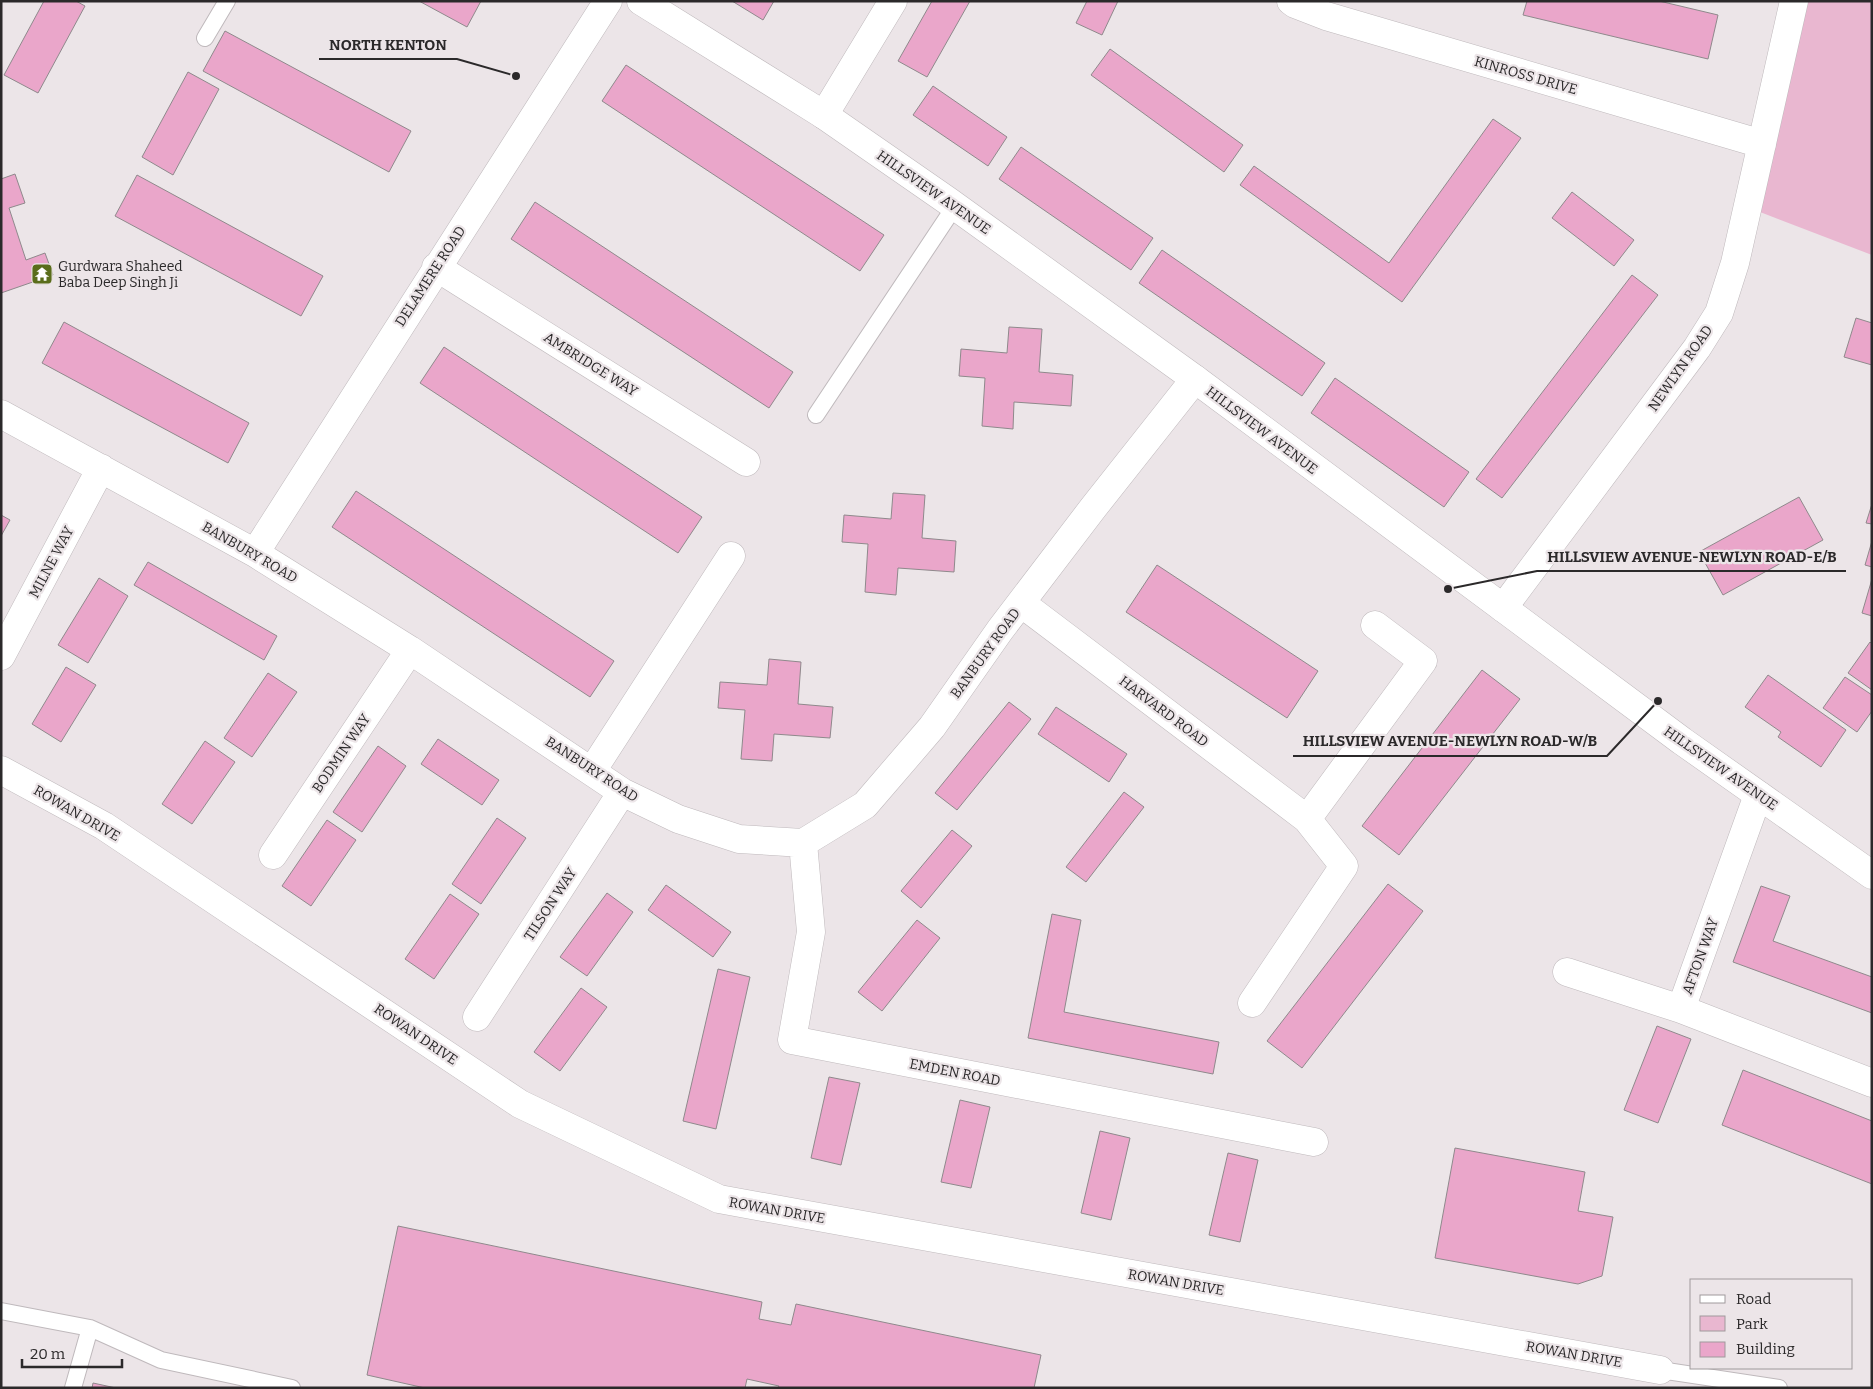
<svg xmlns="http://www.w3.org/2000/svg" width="1873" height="1389" font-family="Bitter,serif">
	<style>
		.green { fill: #e9b7d0 }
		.building { fill: #eaa6ca; stroke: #8f898c }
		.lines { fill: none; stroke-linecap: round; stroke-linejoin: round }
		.service-casing { stroke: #bfb9bc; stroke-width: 18 }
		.minor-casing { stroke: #bfb9bc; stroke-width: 29 }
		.tertiary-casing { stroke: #bfb9bc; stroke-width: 29 }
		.service { stroke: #fff; stroke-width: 16 }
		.minor { stroke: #fff; stroke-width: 28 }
		.tertiary { stroke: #fff; stroke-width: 28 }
		.labels { text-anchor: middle; stroke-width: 4.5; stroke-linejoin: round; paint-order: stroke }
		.street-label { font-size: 14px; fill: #2b292a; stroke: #ece5e8 }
		.poi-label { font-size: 14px; fill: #2b292a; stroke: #ece5e8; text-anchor: start }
		.leader { fill: none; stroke: #2b292a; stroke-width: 2 }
		.callout-dot { fill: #2b292a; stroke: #ece5e8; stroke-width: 2 }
		.callout-label { font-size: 15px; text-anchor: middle; font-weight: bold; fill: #2b292a; stroke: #ece5e8; stroke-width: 4.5; stroke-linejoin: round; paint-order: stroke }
	</style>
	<rect width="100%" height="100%" fill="#ece5e8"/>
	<path class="green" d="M1804 1H1872V255L1760 212Z"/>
	<path class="building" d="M44 1H76L85 6 38 93 4 75Z
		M419 1H481L467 27Z
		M732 1H774L763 20Z
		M932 1H970L927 77 898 61Z
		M1087 1H1118L1102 35 1076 23Z
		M1527 1H1659L1718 15 1708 59 1523 15Z
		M225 31 411 131 389 172 203 71Z
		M1110 49 1243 145 1224 172 1091 75Z
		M626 65 884 235 860 271 602 101Z
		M188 72 219 89 173 175 142 157Z
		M933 86 1007 137 988 166 913 115Z
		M1493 119 1521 138 1402 302 1240 185 1254 166 1389 263Z
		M1021 147 1153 238 1131 270 999 179Z
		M15 174 25 203 9 208 26 260 45 253 53 275 1 293V179Z
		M137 175 323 276 301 316 115 216Z
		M1572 192 1634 240 1614 266 1552 218Z
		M535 202 793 372 769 408 511 239Z
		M1162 250 1325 363 1302 396 1139 283Z
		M1632 275 1658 295 1502 498 1476 479Z
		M1856 318 1872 323V365L1844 357Z
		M64 322 249 423 228 463 42 363Z
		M1009 327 1042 329 1039 372 1073 375 1071 406 1014 402 1013 429 982 426 985 378 959 376 961 349 1007 353Z
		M444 347 702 517 678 553 420 383Z
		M1335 378 1469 472 1444 507 1311 413Z
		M356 491 614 661 590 697 332 527Z
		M893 493 925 495 922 538 956 541 954 572 898 568 896 595 865 592 868 544 842 542 844 515 891 519Z
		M1799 497 1823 540 1723 595 1699 552Z
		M1872 504V524L1866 523Z
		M1 515 10 520 1 536Z
		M1872 541V567L1865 565Z
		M148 562 277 636 264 660 134 585Z
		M1157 565 1318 671 1287 718 1126 612Z
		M99 578 128 596 88 663 58 645Z
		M1872 579V616L1862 613Z
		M1870 642 1872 644V690L1848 673Z
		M769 659 801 662 798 704 833 707 830 738 774 734 772 761 741 759 745 710 718 708 720 682 767 685Z
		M66 667 96 685 61 742 32 724Z
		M1482 670 1520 699 1399 855 1362 826Z
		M268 673 297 692 252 757 224 738Z
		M1768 675 1846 730 1821 767 1778 737 1781 732 1745 707Z
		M1845 677 1872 695V711L1857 732 1823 708Z
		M1009 702 1031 719 957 810 935 793Z
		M1056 707 1127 754 1109 782 1038 734Z
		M438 739 499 780 482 805 421 764Z
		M205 741 235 762 192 824 162 804Z
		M378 746 406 766 362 832 333 812Z
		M1124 792 1144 807 1086 882 1066 867Z
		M497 818 526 838 481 904 452 884Z
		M327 820 356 840 311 906 282 886Z
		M952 830 972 846 921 908 901 891Z
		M1388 884 1423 911 1302 1068 1267 1041Z
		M666 885 731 932 713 957 648 910Z
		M1761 886 1790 896 1773 941 1872 977V1013L1733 962Z
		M607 893 633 912 587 976 560 957Z
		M450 894 479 914 434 979 405 959Z
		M1052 914 1081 920 1064 1012 1219 1042 1213 1074 1028 1038Z
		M917 920 940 938 882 1011 858 992Z
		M718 969 750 977 716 1129 683 1121Z
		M581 988 607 1007 560 1071 534 1052Z
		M1657 1026 1691 1039 1658 1123 1624 1110Z
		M1743 1070 1872 1121V1184L1722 1125Z
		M829 1077 860 1083 841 1165 811 1158Z
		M960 1100 990 1107 971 1188 941 1182Z
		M1100 1131 1130 1138 1111 1220 1081 1213Z
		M1455 1148 1585 1172 1578 1211 1613 1217 1602 1276 1578 1284 1435 1258Z
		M1228 1153 1258 1160 1240 1242 1209 1235Z
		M398 1226 762 1302 759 1319 791 1325 796 1304 1041 1355 1034 1388H778L779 1386 747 1379 745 1388H425L367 1375Z
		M93 1383 116 1388H92Z"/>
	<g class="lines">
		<g class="service-casing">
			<path id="service" d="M205 38 227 1
				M816 415 955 206
				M1 1311 90 1328 161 1360 292 1388
				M1660 1370 1779 1388
				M73 1388 90 1328"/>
		</g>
		<g class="minor-casing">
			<path id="minor" d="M1291 1 1295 4 1326 16 1762 144
				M824 115 893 1
				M436 267 746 462
				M1 414 255 553 410 650 622 792 678 819 739 839 803 843 865 805 932 727 1000 630 1093 508 1195 379
				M255 553 608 1
				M1021 603 1307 819
				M1503 608 1697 348 1719 313 1735 263 1794 1
				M1 656 101 468
				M1 770 104 826 520 1104 719 1199 1660 1370
				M592 771 731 556
				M1758 795 1681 1009 1872 1083
				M803 843 811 932 792 1040 1314 1142
				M273 855 410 650
				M1567 972 1681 1009
				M1252 1003 1344 866 1307 819 1423 661 1375 625
				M477 1017 622 792"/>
		</g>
		<g class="tertiary-casing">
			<path id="tertiary" d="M641 1 824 115 948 201 1195 379 1682 741 1872 875"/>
		</g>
		<use href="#service" class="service"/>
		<use href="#minor" class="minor"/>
		<use href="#tertiary" class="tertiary"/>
	</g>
	<defs>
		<g id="temple-square" transform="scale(1.125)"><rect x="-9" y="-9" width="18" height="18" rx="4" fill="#5a6d1b" stroke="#ece5e8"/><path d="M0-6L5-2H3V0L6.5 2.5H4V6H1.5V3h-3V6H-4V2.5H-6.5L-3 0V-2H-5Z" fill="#fff"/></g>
	</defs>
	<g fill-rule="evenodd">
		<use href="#temple-square" x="42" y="274"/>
	</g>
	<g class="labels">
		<g class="street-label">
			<text transform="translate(1526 75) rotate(16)" y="5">KINROSS DRIVE</text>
			<text transform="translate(934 192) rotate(35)" y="5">HILLSVIEW AVENUE</text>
			<text transform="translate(430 276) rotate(-57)" y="5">DELAMERE ROAD</text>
			<text transform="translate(591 364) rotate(32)" y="5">AMBRIDGE WAY</text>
			<text transform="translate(1680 368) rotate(-55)" y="5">NEWLYN ROAD</text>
			<text transform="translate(1262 430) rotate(37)" y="5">HILLSVIEW AVENUE</text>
			<text transform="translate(250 552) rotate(30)" y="5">BANBURY ROAD</text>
			<text transform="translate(51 562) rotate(-62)" y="5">MILNE WAY</text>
			<text transform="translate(985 653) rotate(-54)" y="5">BANBURY ROAD</text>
			<text transform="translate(1164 711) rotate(37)" y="5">HARVARD ROAD</text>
			<text transform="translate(341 753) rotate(-56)" y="5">BODMIN WAY</text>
			<text transform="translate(1721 768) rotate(35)" y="5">HILLSVIEW AVENUE</text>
			<text transform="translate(592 769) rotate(33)" y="5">BANBURY ROAD</text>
			<text transform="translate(77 813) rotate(30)" y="5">ROWAN DRIVE</text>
			<text transform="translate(550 904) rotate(-57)" y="5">TILSON WAY</text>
			<text transform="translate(1700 956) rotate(-70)" y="5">AFTON WAY</text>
			<text transform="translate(416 1034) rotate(34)" y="5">ROWAN DRIVE</text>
			<text transform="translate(955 1072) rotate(11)" y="5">EMDEN ROAD</text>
			<text transform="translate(777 1210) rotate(10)" y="5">ROWAN DRIVE</text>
			<text transform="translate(1176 1282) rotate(10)" y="5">ROWAN DRIVE</text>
			<text transform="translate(1574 1354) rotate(10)" y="5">ROWAN DRIVE</text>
		</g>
		<g class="poi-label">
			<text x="58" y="271">Gurdwara Shaheed<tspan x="58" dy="16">Baba Deep Singh Ji</tspan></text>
		</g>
	</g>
	<path class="leader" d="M516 76L457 59H319M1448 589L1537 571H1846M1658 701L1607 756H1293"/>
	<g class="callout-dot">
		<circle cx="516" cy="76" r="5"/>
		<circle cx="1448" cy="589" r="5"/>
		<circle cx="1658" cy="701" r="5"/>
	</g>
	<g class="callout-label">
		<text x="388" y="50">NORTH KENTON</text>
		<text x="1692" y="562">HILLSVIEW AVENUE-NEWLYN ROAD-E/B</text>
		<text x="1450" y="746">HILLSVIEW AVENUE-NEWLYN ROAD-W/B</text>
	</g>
	<rect width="1873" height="1389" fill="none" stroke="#2b292a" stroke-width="5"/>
	<rect x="1690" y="1279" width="162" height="90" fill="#ece5e8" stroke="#9f9a9c"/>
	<rect x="1700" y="1295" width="25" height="8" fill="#ffffff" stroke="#9f9a9c"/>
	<text x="1736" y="1304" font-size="15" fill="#2b292a">Road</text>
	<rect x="1700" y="1316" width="25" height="15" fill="#e9b7d0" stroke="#9f9a9c"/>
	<text x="1736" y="1329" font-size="15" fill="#2b292a">Park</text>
	<rect x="1700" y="1342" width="25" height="15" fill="#eaa6ca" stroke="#9f9a9c"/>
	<text x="1736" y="1354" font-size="15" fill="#2b292a">Building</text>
	<path d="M22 1359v8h100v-8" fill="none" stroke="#2b292a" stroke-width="2.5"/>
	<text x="30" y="1359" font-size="15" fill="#2b292a" stroke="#ece5e8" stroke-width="4" paint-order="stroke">20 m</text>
</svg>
